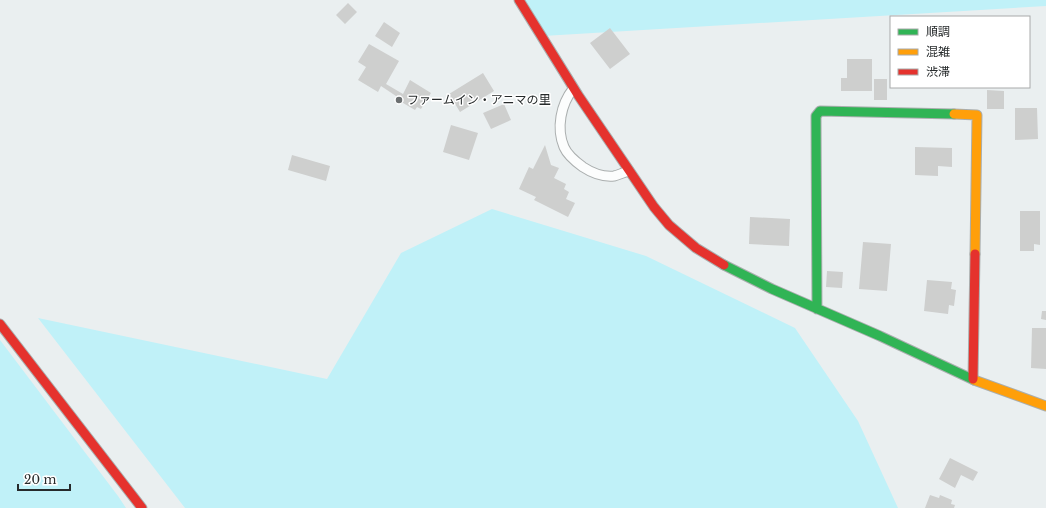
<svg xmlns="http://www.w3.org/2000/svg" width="1046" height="508" font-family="'Libre Baskerville','Noto Sans JP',serif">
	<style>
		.green { fill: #c0f1f8 }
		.building { fill: #cecfce }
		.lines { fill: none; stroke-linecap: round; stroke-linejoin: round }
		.lane-casing { stroke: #aaaeae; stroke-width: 11 }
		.fast-casing { stroke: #aaaeae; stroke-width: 11 }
		.slow-casing { stroke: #aaaeae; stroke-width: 11 }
		.jam-casing { stroke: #aaaeae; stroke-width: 11 }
		.lane { stroke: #fcfdfd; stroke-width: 9 }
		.fast { stroke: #30b455; stroke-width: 9 }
		.slow { stroke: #ff9f0a; stroke-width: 9 }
		.jam { stroke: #e5322d; stroke-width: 9 }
		.poi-dot { fill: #6b6f70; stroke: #fff; stroke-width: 1.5 }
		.labels { text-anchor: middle; stroke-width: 3; stroke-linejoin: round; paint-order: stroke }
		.poi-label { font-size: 12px; fill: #262a2b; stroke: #fff; text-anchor: start }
	</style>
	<rect width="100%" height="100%" fill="#eaeff0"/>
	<path class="green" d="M519 0H1046V6L543 36Z
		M492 209 646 256 795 328 858 421 898 508H185L38 318 327 379 401 253Z
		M0 340 118 496 126 508H0Z"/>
	<path class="building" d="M348 3 357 12 345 24 336 15Z
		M384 22 400 33 392 47 375 36Z
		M610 28 630 54 610 69 590 43Z
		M369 44 399 61 386 84 403 94 410 80 431 93 421 109 417 107 415 110 398 100 399 98 381 86 378 92 358 80 366 67 358 62Z
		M847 59H872V91H841V78H847Z
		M483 73 494 91 460 112 449 94Z
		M874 79H887V100H874Z
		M987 90 1004 91V109H987Z
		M504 104 511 120 491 129 483 113Z
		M1015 108H1037L1038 139 1015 140Z
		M451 125 478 133 469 160 443 152Z
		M545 145 551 165 559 168 554 178 566 184 564 189 569 192 566 199 575 203 568 217 534 200 536 197 519 189 529 167 533 169Z
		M915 147 952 148V167L938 166V176L915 175Z
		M292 155 330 166 326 181 288 170Z
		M1020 211H1040V245L1034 244V251H1020Z
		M750 217 790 219 789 246 749 244Z
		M863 242 891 244 887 291 859 289Z
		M827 271 843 272 842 288 826 287Z
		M927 280 952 282 951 289 956 290 954 306 949 305 948 314 924 311Z
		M1042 311H1046V320L1041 319Z
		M1032 328H1046V369L1031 368Z
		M950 458 978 472 973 481 961 475 955 488 939 479Z
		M930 495 939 498 940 495 952 500 951 504 955 505 954 508H925Z"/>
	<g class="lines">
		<g class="lane-casing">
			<path id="lane" d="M573 89C561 104 556 128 564 147 567 154 576 162 583 167 592 173 603 177 614 176 619 175 624 172 629 171"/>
		</g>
		<g class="fast-casing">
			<path id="fast" d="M724 265 772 289 880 336 974 380
				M817 309 816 116 820 111 954 114"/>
		</g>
		<g class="slow-casing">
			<path id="slow" d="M954 114 977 115 975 254
				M974 380 1046 406"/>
		</g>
		<g class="jam-casing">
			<path id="jam" d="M519 0 578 95 654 207 669 225 696 248 724 265
				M0 324 142 508
				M973 379 975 254"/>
		</g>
		<use href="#lane" class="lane"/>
		<use href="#fast" class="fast"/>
		<use href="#slow" class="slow"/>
		<use href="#jam" class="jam"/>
	</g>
	<circle class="poi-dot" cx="399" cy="100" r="4"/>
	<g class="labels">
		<g class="poi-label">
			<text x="407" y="104">ファームイン・アニマの里</text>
		</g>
	</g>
	<rect x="890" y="16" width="140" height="72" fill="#ffffff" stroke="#a8aaaa"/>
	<rect x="898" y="29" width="20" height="6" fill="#30b455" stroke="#a8aaaa"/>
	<text x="926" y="36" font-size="12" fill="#262a2b">順調</text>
	<rect x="898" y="49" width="20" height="6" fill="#ff9f0a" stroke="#a8aaaa"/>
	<text x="926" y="56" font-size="12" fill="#262a2b">混雑</text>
	<rect x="898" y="69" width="20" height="6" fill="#e5322d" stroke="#a8aaaa"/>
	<text x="926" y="76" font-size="12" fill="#262a2b">渋滞</text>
	<path d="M18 484v6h52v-6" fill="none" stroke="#262a2b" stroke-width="2"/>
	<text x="24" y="484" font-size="12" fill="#262a2b" stroke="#ffffff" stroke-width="3" paint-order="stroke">20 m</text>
</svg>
